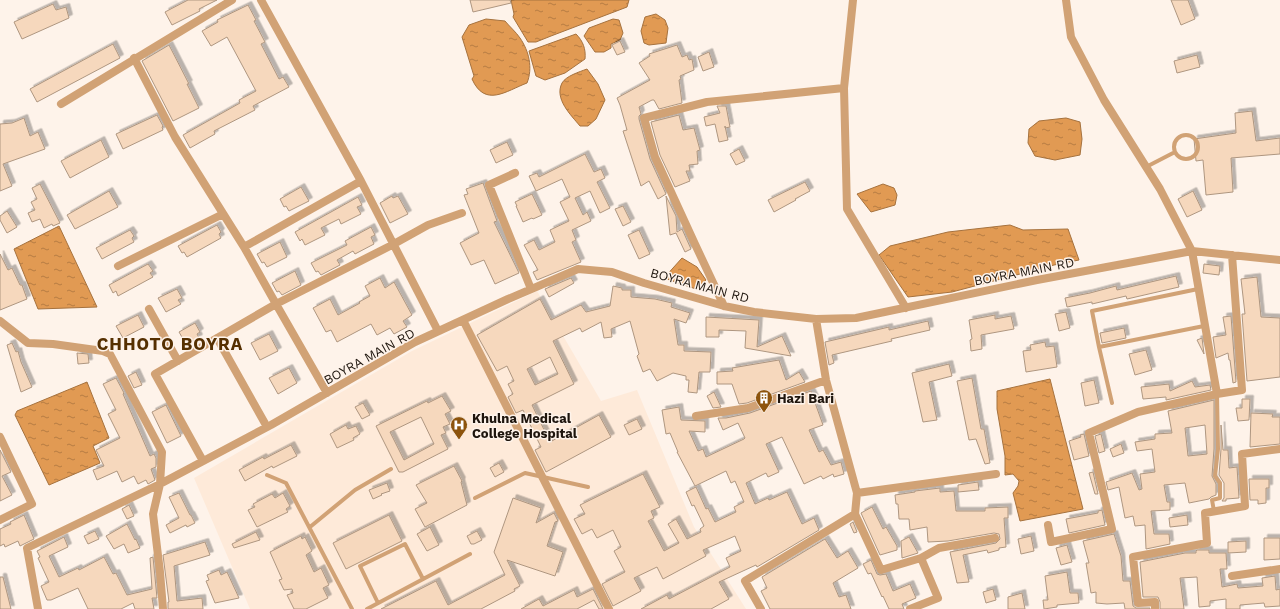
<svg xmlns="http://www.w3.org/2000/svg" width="1280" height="609" font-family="'Work Sans',sans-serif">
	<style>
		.built { fill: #feead9 }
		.water { fill: url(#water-ripples); stroke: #a6723e }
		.building { fill: #f6d8bd; stroke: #ae9680; fill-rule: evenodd; filter: url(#shadow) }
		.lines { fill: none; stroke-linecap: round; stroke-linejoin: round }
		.service { stroke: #d1a275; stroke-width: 4 }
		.minor { stroke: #d1a275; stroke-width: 8 }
		.labels { text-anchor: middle; stroke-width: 3; stroke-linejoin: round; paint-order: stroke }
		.street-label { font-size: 13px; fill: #1e150d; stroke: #fef3ea }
		.poi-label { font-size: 13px; font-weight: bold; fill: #1e150d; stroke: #fef3ea; text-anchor: start }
		.district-label { font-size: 17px; font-weight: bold; letter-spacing: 1px; fill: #552f00; stroke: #fef3ea }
	</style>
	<defs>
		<pattern id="water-ripples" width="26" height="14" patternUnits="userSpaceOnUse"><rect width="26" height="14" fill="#e19a53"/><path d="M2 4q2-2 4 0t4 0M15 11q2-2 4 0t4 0" fill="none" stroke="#b67c43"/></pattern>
		<filter id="shadow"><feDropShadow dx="3.5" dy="-3.5" stdDeviation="0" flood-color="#0004"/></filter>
	</defs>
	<rect width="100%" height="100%" fill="#fef3ea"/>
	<path class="built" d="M537 291 601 401 637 390 694 527 746 609H250L194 478 412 351Z"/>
	<path class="water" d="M511 0H629L627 7 551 36 536 42H528L513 17 514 14Z
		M656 14 665 20 668 28 666 43 649 45 644 43 641 31 645 17Z
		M486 19 505 21C509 26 516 32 520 38 529 51 533 68 527 83 506 91 485 108 472 79L474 76 462 37 469 25Z
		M613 19 619 20 623 33 620 40 611 44V48L604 52H595L584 36 589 28Z
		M576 34C583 41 586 49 585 59L565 73 545 80 536 76 529 51Z
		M587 69 598 84 605 100 596 119 588 126H580C571 115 554 99 562 83 566 76 579 72 587 69Z
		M1066 118 1080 122 1082 139 1080 155 1055 160 1035 156 1028 143 1029 129 1039 121Z
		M883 184 894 188 897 195 895 205 871 212 857 194Z
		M1010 225 1023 230 1068 229 1079 260 1054 265 952 292 908 297 879 255 890 246 948 232Z
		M59 226 97 307 38 309 14 249Z
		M682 258 697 267 706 280 696 289 664 278Z
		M1050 379 1083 509 1020 521 1013 493 1018 486 1019 481 1013 474 1005 475V456L997 409V391Z
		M87 382 109 438 93 446 100 463 49 485 15 415 17 411Z"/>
	<path class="building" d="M188 0H217L199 9 200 11 172 25 165 12Z
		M470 0H510L511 3 473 12Z
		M1171 0H1188L1195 19 1181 25Z
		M53 4 56 10 66 7 69 18 22 39 14 22Z
		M248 5 256 20 254 21 265 42 261 44 279 79 283 77 289 87 253 106 255 110 214 131 215 134 190 148 183 135 240 103 239 100 256 91 227 37 211 46 202 31 218 22 217 20Z
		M620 41 625 52 617 55 612 45Z
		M113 44 120 58 37 102 30 89Z
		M169 45 189 84H187L199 108 173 121 142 61Z
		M677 45 682 57 687 55 689 60 692 59 694 70 680 76 681 79 679 80 682 103 659 109 654 100H652L639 107 641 114 639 116V119L650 159 666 194 658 199 649 181 641 186 623 131 627 130 620 105 617 98 650 80 639 63 650 56 649 54Z
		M709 52 714 67 703 71 698 57Z
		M1197 55 1200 67 1177 73 1174 61Z
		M717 106H726L730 127 725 128V126L728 140 719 142 715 124 706 126 704 117 720 113Z
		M1252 111 1256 141 1280 138V154L1231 158 1233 192 1206 195 1203 160 1196 161 1194 139 1236 133 1235 113Z
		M157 115 163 126 162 127 163 130 123 149 116 134Z
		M679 115 683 130 694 128 700 150 697 151 698 164 689 165 690 171H686L690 181 675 187 660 155 651 122Z
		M24 118 30 136 38 132 45 149 3 164 12 186 0 191V124L12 123Z
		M101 140 109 157 70 178 61 161Z
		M507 142 513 155 496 163 490 150Z
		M739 149 745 161 736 165 730 154Z
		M585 154 594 172 601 169 605 178 597 182 610 208 600 213 590 191 575 198 583 215 587 212 591 221 572 230 576 240 572 242 581 262 537 280 533 272 538 270 524 245 534 240 539 250 555 242 550 230 569 221 560 202 570 197 562 179 536 191 529 176 537 173 539 177Z
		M805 182 810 191 795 199 796 200 774 212 768 200Z
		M483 183 497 221 494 222 519 273 495 284 484 260 471 265 460 243 479 233 464 195 468 194 466 189Z
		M40 184 60 223 53 226 52 224 44 228 40 219 32 222 28 213 35 210 31 202 37 199 32 188Z
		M301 187 309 201 289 211 286 206 284 207 280 199Z
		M109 191 118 207 75 229 67 215Z
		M1193 191 1202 210 1187 217 1178 199Z
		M532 194 542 215 533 219 532 218 523 222 516 206H517L515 202Z
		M392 196 393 198 398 196 408 214 390 223 380 203Z
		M666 196 676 216 677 232 682 229 691 249 685 252 676 233 670 235Z
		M358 197 362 205 357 207 361 214 341 224 339 219 321 228 325 235 305 245 302 239 300 241 295 232Z
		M623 206 631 222 623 226 615 209Z
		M7 211 17 227 7 233 0 220V216Z
		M217 225 221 232 219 234 221 238 187 257 184 252 182 253 178 246Z
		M371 227 375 235 371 237 374 244 355 254 353 251 337 260 340 265 321 275 318 271 316 272 311 263 347 245 345 241Z
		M130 230 134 236 132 238 134 242 102 259 96 248Z
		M639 230 650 254 639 259 628 235Z
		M280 242 287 257 267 267 264 262 262 263 257 254Z
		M0 254 8 270 12 268 20 285H22L27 299 0 310Z
		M148 264 153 271 150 273 153 277 118 296 116 291 113 293 109 285Z
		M1204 264 1220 266 1219 275 1203 273Z
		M295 271 301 285 282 295 279 291 277 292 272 283Z
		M1176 276 1179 287 1127 299 1126 296 1092 304V302L1067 307 1065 298 1090 293 1116 286 1117 290Z
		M1257 277 1261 317 1280 318V377L1247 381 1242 314H1245L1241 279Z
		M380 278 385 288 394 282 412 315 403 321 407 327 394 334 390 328 377 335 371 324 337 342 331 330 326 332 313 308 330 299 338 315 360 303 359 302 370 296 365 286Z
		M571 278 574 283 549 297 545 289Z
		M613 286 622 288V290H631V297L655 299 672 303 671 307 690 313 686 323 674 319 678 345H684V351L711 352 710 372H699L697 393 688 392 689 380H686V376L673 373 657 381 650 369 643 372 637 356 639 354 630 321 611 329 612 337 604 338 601 322 582 332 580 328 553 341 574 384 532 405 550 442 599 415 611 437 546 472 535 450 541 447 523 410 516 413 508 397 513 394 508 384 514 381 507 366 497 371 477 335 540 299 551 320 581 305 586 312 610 306ZM550 357 558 374 535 385 527 369Z
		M177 289 182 298 178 300 181 304 166 312 158 298Z
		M1066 312 1070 328 1059 331 1055 314Z
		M138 315 144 327 123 338 116 326Z
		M995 315V319L1011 316 1014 329 981 335 982 349 971 351 970 340 972 339 969 320Z
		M1231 316 1236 382 1233 383 1230 360H1229L1228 353 1216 358 1213 337 1226 335 1223 317Z
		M706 317 759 320 757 347 782 336 791 356 745 348 746 331 719 330V337H706Z
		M928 321 930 330 891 339 892 341 832 355 834 363 829 365 825 342 889 327V330Z
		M195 323 200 332 197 334 199 338 186 344 179 332Z
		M1124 328 1126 338 1102 343 1100 333Z
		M269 334 278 351 260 360 251 343Z
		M1202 338 1204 354 1197 340Z
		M1045 342 1046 347 1054 346 1057 367 1026 372 1023 351 1031 350 1030 345Z
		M12 343 16 352 18 351 21 362 32 387 21 392 7 345Z
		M1146 350 1152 370 1135 375 1129 354Z
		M77 353 88 354 89 363 78 364Z
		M779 360 786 380 799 372 805 382 747 403 739 404 732 384H717V372L733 371 732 368Z
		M949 364 952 376 929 382 937 420 923 422 912 373Z
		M289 368 297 383 278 394 269 378Z
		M136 372 142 385 134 388 128 376Z
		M116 378 124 393 123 394 150 456 154 454 156 458V467L151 469 155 480 148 484 146 480 138 484 134 476 122 482 117 471 97 480 93 470 104 466 96 450 120 438 108 414 116 410 103 384Z
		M972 378 981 429H984L990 463 985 464 976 439 969 440 957 381Z
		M1094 380 1099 403 1085 406 1081 383Z
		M1192 381 1195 387 1210 385 1211 390 1166 400V397L1143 399 1141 387 1169 384 1170 391Z
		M811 391 815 399 814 400 823 425 809 430 819 452 823 450 831 465 841 462 844 474 834 477 833 474 823 479 821 476 804 484 782 437 766 444 779 472 768 477 766 473 746 483 755 504 768 498 769 500 787 492 802 524 814 518 819 530 757 567 756 565 719 582 729 599 711 609H641L667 595 669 599 730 567 726 558 741 551 735 536 703 550 706 556 663 579 657 567 634 578 641 591 613 606 602 584 625 572 614 551 621 547 613 530 597 538 592 529 582 534 574 519 585 514 580 505 643 474 660 507 651 511 654 518 648 521 664 551 679 543 668 524 676 519 687 539 701 532 700 529 704 526 694 505 692 506 686 492 696 487 706 509 708 508 715 522 736 512 734 507 744 502 735 481 731 483 726 471 695 486 677 452H678L670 433 666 434 662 410 679 407 681 420 705 421V432L689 431 698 451 703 449 706 457 744 439 745 438 738 423 723 430 718 418H726L750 413Z
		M714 392 721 407 713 408 707 396Z
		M442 396 451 411 445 414 450 424 443 427 446 433 441 435 448 449 403 472H399L376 426 427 401 428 403ZM421 417 434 444 404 460 390 432Z
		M1242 399H1250L1249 420 1238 421 1236 408H1242Z
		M1214 400V449L1212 476 1216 484V495L1211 497 1209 499 1189 503 1185 483 1164 485 1167 502H1170V510L1151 511 1154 534H1169L1170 544 1146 549 1145 525 1135 526 1133 516 1125 518 1119 487 1108 490 1106 482 1132 473 1139 490 1142 489 1140 474 1155 472 1152 449 1137 451 1135 442 1155 439V434L1172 433 1168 411ZM1205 425 1207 454 1188 456 1185 428Z
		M363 403 370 415 362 419 355 407Z
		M166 405 181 436 167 443 152 412Z
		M1251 413 1273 414 1272 417H1280V444L1250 447Z
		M637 419 642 429 629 435 624 425Z
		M346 425 348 429 356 426 360 434 353 438 354 440 337 448 330 434Z
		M1221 425 1223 450H1228L1229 468 1237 467 1239 498 1226 499V501H1222L1224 498V483L1219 475 1221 449Z
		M1084 434 1089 456 1074 460 1069 441 1081 437 1080 435Z
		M1101 434 1105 451 1099 453 1095 436Z
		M1121 444 1124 453 1113 457 1110 449Z
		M291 445 297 456 273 468 272 466 245 481 239 470 263 457 264 459Z
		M0 450 11 472 2 476 12 495 0 501Z
		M499 463 504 472 495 477 490 468Z
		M454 466 462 481 461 482 467 505 425 527 415 509 427 503 416 485Z
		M1093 472 1098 494H1095L1089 473Z
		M1249 479H1269V488H1266V503L1258 504V500H1250Z
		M978 482 979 490 958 492V485Z
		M387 483 390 491 381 494 382 495 373 499 369 490Z
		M940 488V492L954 491 956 511H985V508L1008 507V518H1004L1006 547 999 548V550L988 553 987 550 963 555 969 582 957 583 950 552 996 543 1000 539 999 534 994 533 948 541 928 542 927 527 910 530 909 519H899L898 504H896L895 495 915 492V491Z
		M179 493 190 515H191L195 523 187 527 186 525 170 533 166 525 179 518 169 497Z
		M283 493 290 506 286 509 288 512 257 527 248 510 255 507 253 504 272 494 275 498Z
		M513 498 541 508 536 523 554 513 558 521 555 522 547 546 563 552 555 576 507 560 520 586 514 589 515 591 481 609H381L436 581 448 605 505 575 494 552Z
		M129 505 134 516 127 519 122 509Z
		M872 507 883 529 886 527 897 546V550L880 555 861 513Z
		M1102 510 1105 525 1069 533 1066 519 1098 513V511Z
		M24 515 34 539 20 546 18 541 5 547 4 544 0 546V529L11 524 10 522Z
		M389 515 402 541 346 569 333 543Z
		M1187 515 1188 525 1170 527 1169 518Z
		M853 522 857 532 854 533 850 524Z
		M127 524 135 540 136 539 140 548 128 553 124 544 114 549 106 536Z
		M430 527 439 545 427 551 417 534Z
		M95 531 99 539 88 544 84 536Z
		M477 531 482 540 474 544H471L467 536Z
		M256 532 260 540 234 548 232 544Z
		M1114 534 1121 556 1123 581H1130L1133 606 1136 608H1150V609H1125L1124 603 1107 604 1096 603V592L1091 593 1086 563H1089L1083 541Z
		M301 536 302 539 305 537 312 551 306 555 314 572 321 568 329 585 323 588 328 598 306 609H294L287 595 293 593 292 589 284 590 279 580 282 579 270 552Z
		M1031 536 1034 551 1021 554 1018 539Z
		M64 537 68 547 49 556 59 577 78 568 79 570 104 557 113 574 116 573 127 595 152 589 150 558 153 557 157 598H152L154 609H135L133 603 121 609H88L78 588 51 600H47L41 586 49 582 38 558 40 557 37 551Z
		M909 537 918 553 902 558 901 541Z
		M1264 538H1280V559L1264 560Z
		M825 539 837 558 848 551 858 568 833 583 839 597 846 595 851 609H770L761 591 767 588 762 577Z
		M1246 541V552L1228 553V542Z
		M205 542 210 555 174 566 177 601 202 598 203 609H168V602H169L163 555Z
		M1067 545 1072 562 1061 565 1056 548Z
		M1197 550H1209V553H1226L1227 569H1220L1222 587 1237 584 1238 588 1263 586 1262 578 1275 576 1276 590 1280 589V606L1265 607 1264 603 1240 605V609H1226V599L1210 601V606L1199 607 1197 577 1180 578 1184 609H1160V602L1158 597H1143L1140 562 1185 553H1196V551Z
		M871 560 877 574 880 575 886 574 893 591 910 584 916 598 902 604 904 609H889L883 596 882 597 871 573 868 574 863 564Z
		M219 570 221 575 227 572 239 598 215 603 206 581 209 580 207 575Z
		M1067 572 1070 593H1078L1079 603 1057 605V607L1044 609 1043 600H1048L1045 576Z
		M0 577H3L11 609H0Z
		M593 589 603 609H599L594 600 577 609H521L539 599 543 606 574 590 577 597Z
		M993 589 996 600 986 603 983 592Z
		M1022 593 1025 609H1008V597Z"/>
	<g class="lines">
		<path class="service" d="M1174 147a12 12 0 1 1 24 0a12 12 0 1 1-24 0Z
			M1146 167 1175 152
			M1198 289 1092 311 1099 347 1204 326
			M1099 347 1112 403
			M267 475 286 483 352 609
			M475 498 525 473 588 487
			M1214 511 1212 500 1220 498V483L1215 476 1218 449 1217 394
			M310 527 355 490 391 469
			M378 603 360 566 405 544 423 579
			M367 609 470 554"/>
		<path class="minor" d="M261 0 361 181 438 331
			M134 58 175 137 244 247 276 304 392 245 428 225 462 213
			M844 88 847 209 906 308
			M61 104 232 0
			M515 173 489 185 531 289
			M244 247 361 181
			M118 266 223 214
			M724 306 694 242 655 157 644 118 707 102 844 88 853 0
			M149 309 178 361
			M816 319 826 380 857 493 855 514 881 570 921 558 938 598 910 609
			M463 320 609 609
			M0 321 28 343 53 344 103 351 110 354 162 452 160 484 153 514 160 572 163 609
			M217 338 267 427
			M1217 394 1242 390 1232 255
			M696 416 748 408 826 380
			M0 437 32 504 0 520
			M203 461 155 374 276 304 327 393
			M857 493 996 474
			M1048 525 1051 542 1112 529 1089 433 1138 412 1217 394 1192 251 1160 189 1104 100 1071 37 1066 0
			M921 558 939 548 995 538
			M1232 576 1280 569
			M38 609 27 548 160 484 271 425 415 342 508 299 578 269 612 272 644 283 724 306 754 312 816 319 856 318 1037 280 1192 251 1280 260
			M761 609 745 581 855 514
			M1155 609V602L1138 603 1133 557 1207 543 1205 513 1245 506 1242 454 1280 449"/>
	</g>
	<defs>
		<g id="building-pin" transform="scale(0.9)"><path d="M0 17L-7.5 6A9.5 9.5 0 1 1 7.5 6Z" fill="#8d540d" stroke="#fef3ea"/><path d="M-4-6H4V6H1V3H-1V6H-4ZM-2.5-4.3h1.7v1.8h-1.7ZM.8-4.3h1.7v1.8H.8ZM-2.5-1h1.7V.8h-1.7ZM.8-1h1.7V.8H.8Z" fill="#fff"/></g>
		<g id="hospital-pin" transform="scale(0.9)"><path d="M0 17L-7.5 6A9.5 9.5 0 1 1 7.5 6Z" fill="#8d540d" stroke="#fef3ea"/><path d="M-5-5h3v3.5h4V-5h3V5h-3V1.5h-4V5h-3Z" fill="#fff"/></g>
	</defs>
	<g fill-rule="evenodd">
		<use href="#building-pin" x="764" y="398"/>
		<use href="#hospital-pin" x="459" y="425"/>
	</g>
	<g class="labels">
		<g class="street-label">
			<text transform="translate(1024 271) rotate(-11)" y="5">BOYRA MAIN RD</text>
			<text transform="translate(700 285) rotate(15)" y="5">BOYRA MAIN RD</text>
			<text transform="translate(369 356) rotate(-29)" y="5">BOYRA MAIN RD</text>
		</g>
		<g class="poi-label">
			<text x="777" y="403">Hazi Bari</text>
			<text x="472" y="423">Khulna Medical<tspan x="472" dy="15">College Hospital</tspan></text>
		</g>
		<g class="district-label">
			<text x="170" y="350">CHHOTO BOYRA</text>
		</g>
	</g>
</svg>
